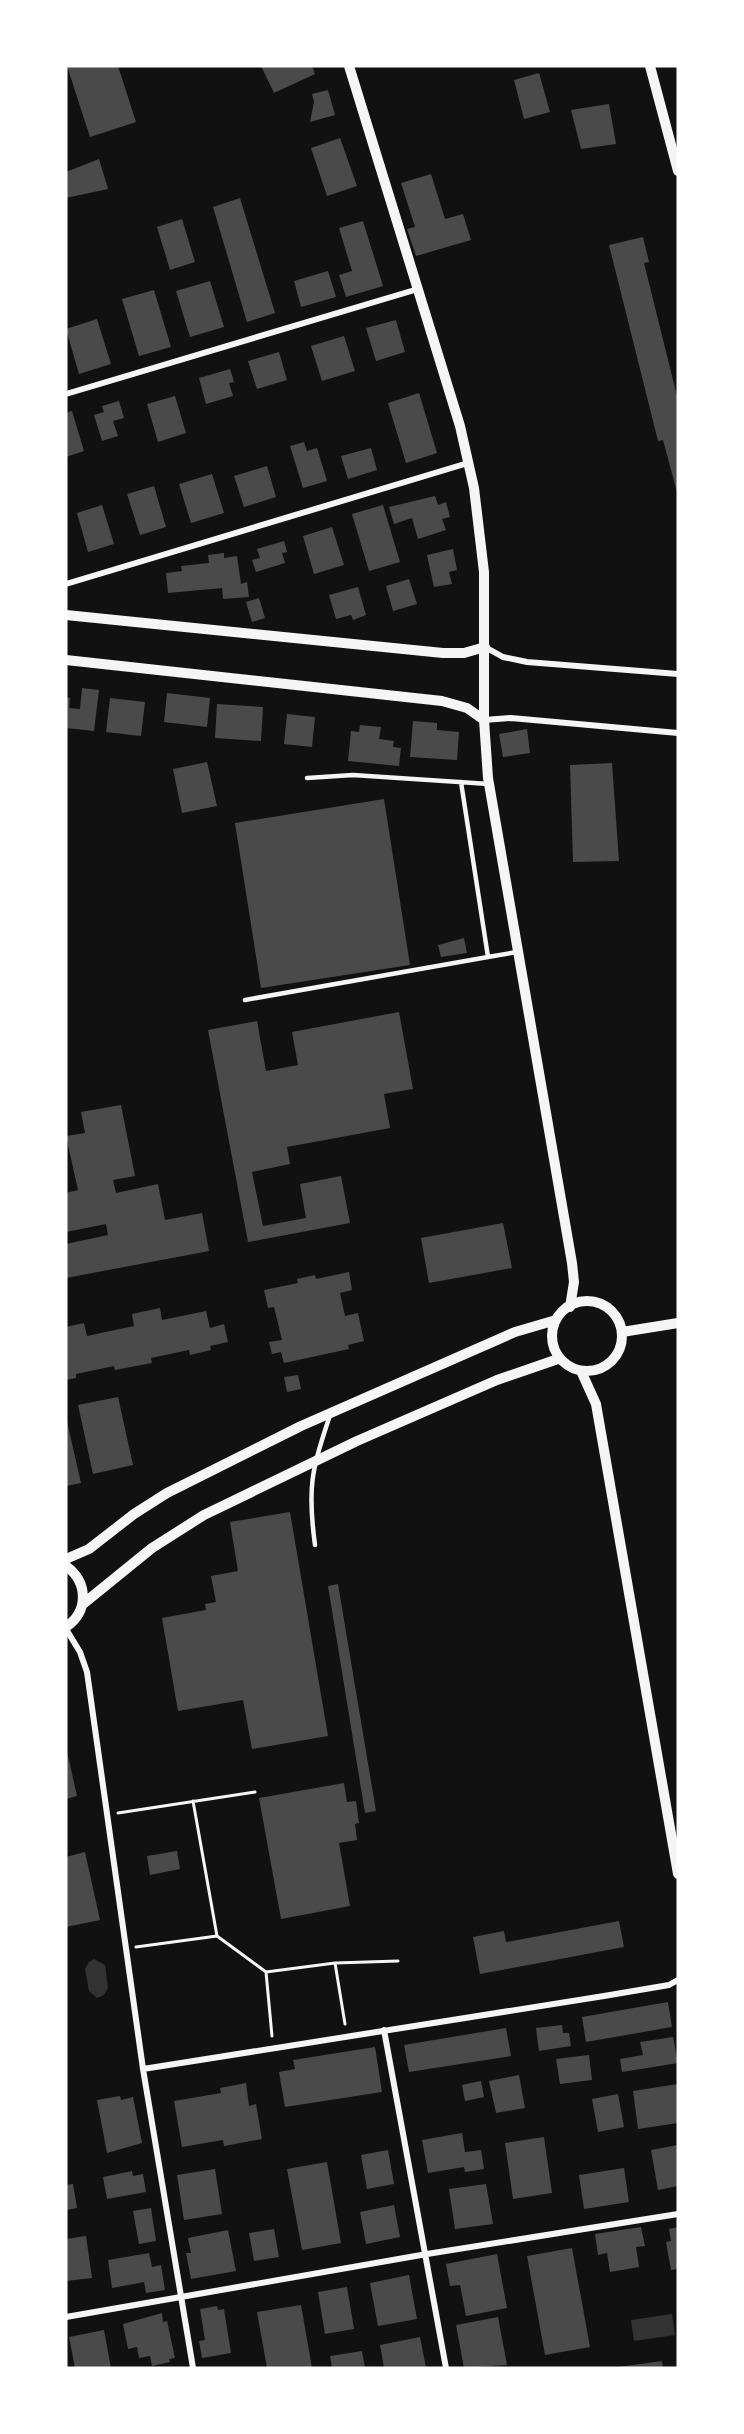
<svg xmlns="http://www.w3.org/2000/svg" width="744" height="2434" font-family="'DejaVu Sans',sans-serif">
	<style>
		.water { fill: #333 }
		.building { fill: #4a4a4a }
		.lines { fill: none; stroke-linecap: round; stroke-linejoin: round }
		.path { stroke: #f5f5f5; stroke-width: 3 }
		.service { stroke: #f5f5f5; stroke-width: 4.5 }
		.minor { stroke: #f5f5f5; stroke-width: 6 }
		.tertiary { stroke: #f5f5f5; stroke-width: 10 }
	</style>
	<rect width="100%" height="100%" fill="#111"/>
	<path class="water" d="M94 1959 105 1965 108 1988 104 1995 97 1998 89 1991 85 1969 89 1962Z
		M672 2314 675 2335 634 2341 631 2320Z"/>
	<path class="building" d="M67 66H118L136 122 90 137Z
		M261 66H312L315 74 274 93Z
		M539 73 550 112 524 119 514 80Z
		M328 90 335 115 310 122 314 102 312 94Z
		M609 104 616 144 581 149 571 110Z
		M340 138 357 186 327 196 311 148Z
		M99 159 108 189 66 198V172Z
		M431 174 445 219 463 214 471 240 416 256 407 229 415 227 401 183Z
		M240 198 275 313 247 322 213 207Z
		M182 219 195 262 170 270 157 227Z
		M363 221 383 286 346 297 339 275 352 271 339 228Z
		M643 237 649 262 644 263 678 400V496L663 440 658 441 609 245Z
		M328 271 336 297 301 307 294 281Z
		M210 281 224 327 190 337 176 291Z
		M154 290 171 347 139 356 122 299Z
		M97 319 111 364 79 374 66 329Z
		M396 320 405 352 376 361 366 328Z
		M344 336 355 371 322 381 311 346Z
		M279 352 287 380 257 389 248 361Z
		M230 369 234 382 229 383 233 396 206 404 199 378Z
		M419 393 437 453 406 463 388 403Z
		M175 396 186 433 158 442 147 404Z
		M119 401 124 418 113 421 118 436 102 441 94 415 104 412 102 406Z
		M72 411 84 451 66 457V413Z
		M304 442 307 451 317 448 327 481 303 488 290 446Z
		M371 448 377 470 348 479 341 456Z
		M267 466 276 497 244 507 234 476Z
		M212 474 224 513 191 523 179 484Z
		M154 486 166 527 140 535 127 494Z
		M435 496 438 505 446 502 450 517 442 519 446 530 418 539 412 518 394 524 389 507Z
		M102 505 114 544 88 552 77 513Z
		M383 505 400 562 369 571 352 514Z
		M332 527 344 565 314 574 303 536Z
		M284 541 287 552 282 553 285 563 256 572 252 560 260 558 257 549Z
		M453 549 457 570 449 572 452 584 434 587 427 555Z
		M224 553V558L237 556 241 584 247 582 249 597 223 599 222 588 168 593 166 573 182 571 181 566 209 563 208 555Z
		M409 579 417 604 393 611 386 586Z
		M358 587 366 615 353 620 351 615 336 619 329 595Z
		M259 598 265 618 252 622 246 602Z
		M82 688 99 690 94 731 66 728V697L70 698 69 708 80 709Z
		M167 693 210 698 207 727 164 722Z
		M110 698 145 702 141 736 106 732Z
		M217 704 263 707 261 741 215 738Z
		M287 714 315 717 312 747 284 744Z
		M413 721 437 723V730L459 732 457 760 410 757Z
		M360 725 381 727 379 739 394 741 393 747 401 748 399 766 348 761 351 731 359 732Z
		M527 729 530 753 503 757 499 734Z
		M207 762 217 806 182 813 173 769Z
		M612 763 619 861 573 862 570 765Z
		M384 799 410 965 261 988 235 823Z
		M464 938 467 953 441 957 438 945Z
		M399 1012 413 1089 384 1094 390 1128 287 1147 290 1164 252 1172 263 1226 306 1218 300 1184 341 1176 350 1223 248 1242 208 1030 257 1021 266 1071 298 1065 292 1032Z
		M121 1105 135 1176 113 1180 116 1193 158 1184 165 1220 202 1213 209 1251 66 1278V1244L108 1235 106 1224 66 1232V1193L78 1190 66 1136 85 1133 81 1112Z
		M503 1223 512 1268 429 1283 421 1238Z
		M349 1272 352 1290 340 1293 345 1316 358 1313 364 1341 348 1345 349 1349 284 1363 281 1352 272 1354 269 1342 282 1340 274 1307 268 1308 264 1290 298 1283 297 1279 315 1275 316 1279Z
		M160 1308 162 1320 206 1311 210 1328 224 1324 228 1342 210 1346 211 1350 190 1355 189 1350 151 1358 152 1363 115 1370 114 1366 76 1374V1378L66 1380V1327L84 1323 87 1336 134 1326 132 1314Z
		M298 1375 301 1389 287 1392 284 1377Z
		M118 1397 133 1465 93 1474 78 1405Z
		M66 1417 81 1483 66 1486Z
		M290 1512 328 1736 252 1749 243 1700 178 1711 162 1618 206 1610 205 1604 216 1602 211 1576 238 1571 230 1522Z
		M338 1584 376 1811 365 1813 328 1586Z
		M66 1747 77 1796 66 1799Z
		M344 1783 347 1802 356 1801 359 1823 355 1824 357 1840 339 1843 350 1906 281 1919 259 1798Z
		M177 1851 180 1869 150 1875 147 1856Z
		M85 1852 100 1920 66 1927V1857Z
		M619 1921 624 1947 480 1974 473 1937 504 1931 506 1942Z
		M668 2002 672 2027 586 2042 582 2017Z
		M562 2025 563 2033H569L571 2046 539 2051 536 2028Z
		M506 2028 511 2056 409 2072 404 2045Z
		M673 2037 678 2063 622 2072 620 2059 643 2055 640 2042Z
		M375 2047 382 2092 285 2107 279 2072 295 2069 293 2060Z
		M589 2055 592 2080 560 2084 556 2059Z
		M519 2075 525 2108 496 2113 489 2081Z
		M481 2081 484 2097 465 2101 462 2085Z
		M246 2083 249 2106 256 2104 262 2139 224 2146 223 2140 182 2147 174 2101 221 2093 220 2088Z
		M678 2084V2123L638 2129 633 2091Z
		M618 2094 624 2127 598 2132 592 2099Z
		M120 2096 121 2100 133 2097 142 2143 107 2153 97 2100Z
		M462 2133 465 2152 481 2150 484 2169 465 2172 464 2167 428 2173 422 2140Z
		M544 2137 552 2193 513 2199 505 2143Z
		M678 2145V2186L658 2190 651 2150Z
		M388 2150 394 2184 367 2189 361 2155Z
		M327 2162 341 2243 302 2250 287 2169Z
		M624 2168 629 2202 584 2209 579 2175Z
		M215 2169 222 2214 184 2220 177 2175Z
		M132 2171 133 2176 143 2174 146 2192 107 2199 103 2177Z
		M73 2184 77 2208 66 2210V2185Z
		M486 2184 493 2224 455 2229 449 2189Z
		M394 2205 400 2237 366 2244 360 2212Z
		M151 2208 156 2241 139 2244 133 2211Z
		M641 2227 645 2246 636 2247 639 2267 610 2272 607 2253 598 2255 595 2234Z
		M678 2227V2269L671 2270 666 2242 671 2241 669 2229Z
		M274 2229 279 2257 254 2261 249 2233Z
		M228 2230 236 2271 191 2279 186 2253H191L188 2238Z
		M86 2236 92 2278 66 2281V2239Z
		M572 2248 590 2347 545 2355 527 2256Z
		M149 2253 152 2267 161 2265 165 2290 146 2293 144 2282 112 2288 108 2260Z
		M497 2254 507 2308 466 2316 460 2285 450 2286 446 2264Z
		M409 2275 417 2319 378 2326 370 2283Z
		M347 2287 354 2329 325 2334 318 2292Z
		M301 2305 312 2368H267L257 2312Z
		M217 2306 218 2310 224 2309 231 2353 202 2358 199 2341 205 2340 200 2309Z
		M162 2313 163 2322 167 2321 175 2358 169 2359 170 2362 152 2366 150 2356 139 2358 137 2347 128 2349 123 2324Z
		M498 2317 507 2365 464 2368 456 2325Z
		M104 2330 111 2368H75L69 2337Z
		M420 2337 426 2368H384L380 2345Z
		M362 2351 365 2368H332L330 2356Z
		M662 2361 663 2368H618V2367Z"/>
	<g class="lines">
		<path class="path" d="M118 1813 255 1792
			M217 1936 266 1972 335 1963 345 2024
			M136 1947 217 1936 193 1801
			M335 1963 398 1961
			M266 1972 272 2036"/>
		<path class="service" d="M307 778 353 775 489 784
			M461 782 488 957 517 952
			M245 1000 488 957
			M315 1545C307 1486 312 1470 330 1415"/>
		<path class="minor" d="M66 394 418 289
			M66 584 468 463
			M485 647 503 657 527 662 678 674
			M484 720 511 718 678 733
			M66 1629 80 1652 87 1672 143 2069 193 2368
			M384 2030 446 2368
			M143 2069 604 1996 669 1985 678 1980
			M66 2317 427 2254 678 2214"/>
		<path class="tertiary" d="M349 66 460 426 474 488 484 572V720L488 778 572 1263 574 1282 570 1307
			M650 66 678 171
			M66 615 443 653H464L485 647
			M66 660 442 701 467 708 484 720
			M552 1336a35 35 0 1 1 70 0a35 35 0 1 1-70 0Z
			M622 1332 678 1323
			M581 1371 596 1404 678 1874
			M66 1559 89 1549 134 1514 167 1493 301 1426 515 1332 556 1320
			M66 1566C88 1582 89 1611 66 1627
			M83 1604 152 1548 204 1515 357 1441 497 1380 558 1359"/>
	</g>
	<rect width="744" height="2434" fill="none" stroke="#ffffff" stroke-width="135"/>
</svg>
